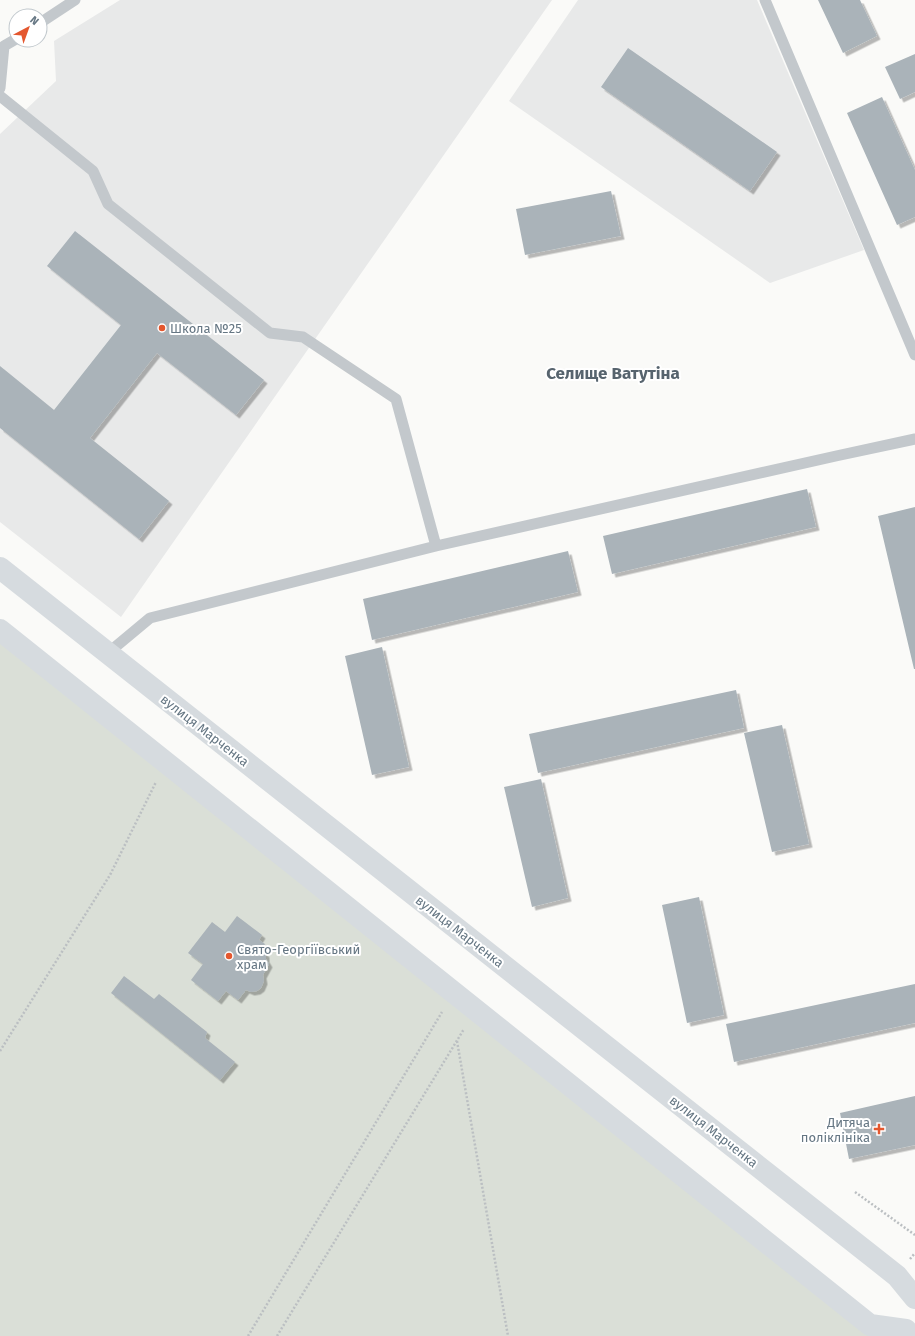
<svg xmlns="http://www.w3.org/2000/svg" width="915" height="1336" font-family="'Fira Sans',sans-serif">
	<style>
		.built { fill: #e8e9e9 }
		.green { fill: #dadfd7 }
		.building { fill: #aab3b9; filter: url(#shadow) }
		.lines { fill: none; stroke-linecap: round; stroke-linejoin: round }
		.path { stroke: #bbbfc2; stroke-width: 2.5; stroke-dasharray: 2 2; stroke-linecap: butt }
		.lane { stroke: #c3c8cc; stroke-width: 11 }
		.secondary { stroke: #d6dbdf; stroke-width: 22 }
		.poi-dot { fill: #e4572e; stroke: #fff; stroke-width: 1.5 }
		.labels { text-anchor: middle; stroke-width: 4; stroke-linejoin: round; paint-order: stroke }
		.poi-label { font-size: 13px; fill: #657683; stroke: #fff; text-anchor: start }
		.street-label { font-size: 13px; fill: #657683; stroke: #fff }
		.district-label { font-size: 17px; font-weight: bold; fill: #57646e; stroke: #fff }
	</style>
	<defs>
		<filter id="shadow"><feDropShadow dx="3.5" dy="3.5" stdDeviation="0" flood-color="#0004"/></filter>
	</defs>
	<rect width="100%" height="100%" fill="#fafaf8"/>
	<path class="built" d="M120 0H552L121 617 0 522V134L56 81 54 41Z
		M578 0H757L864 250 770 283 509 101Z"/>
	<path class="green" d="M0 643 871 1336H0Z"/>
	<path class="building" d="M818 0H860L877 36 843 53Z
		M628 48 777 152 750 191 601 87Z
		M915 54V92L900 99 885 67Z
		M882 97 915 170V217L897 225 847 113Z
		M611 191 621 236 525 255 516 209Z
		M75 231 264 380 236 415 157 353 90 438 169 501 139 539 0 428V366L54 410 121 325 47 266Z
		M807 489 816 527 612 574 603 536Z
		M915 507V669H914L878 516Z
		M568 551 578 592 372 640 363 599Z
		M382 647 409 767 372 775 345 656Z
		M736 690 744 728 538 773 529 734Z
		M782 725 809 844 772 852 744 733Z
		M541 779 568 898 532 907 504 787Z
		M699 897 724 1015 687 1023 662 905Z
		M237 916 262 935 259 940 265 944 261 950 266 954V959L269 964 263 975 264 981 261 988 257 991 251 992 246 990 238 1000 226 991 218 1001 191 980 203 964 188 953 212 922 225 932Z
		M124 976 154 999 159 994 207 1032 205 1038 235 1062 220 1080 111 993Z
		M915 984V1023L734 1062 726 1024Z
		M915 1096V1145L849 1159 840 1113Z"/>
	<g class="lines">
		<path class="path" d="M457 1041 508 1336
			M0 1051 110 875 156 782
			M855 1192 915 1235
			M910 1259 915 1253
			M248 1336 442 1012
			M277 1336 464 1029"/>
		<path class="lane" d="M765 0 915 355
			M40 23 75 0
			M0 88 4 46 16 39
			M0 96 93 171 108 204 270 333 303 337 396 399 436 546
			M108 653 150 618 436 546 836 456 915 439"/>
		<path class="secondary" d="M0 568 897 1276 915 1298
			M0 630 870 1325 906 1330"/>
	</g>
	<g class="poi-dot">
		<circle cx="162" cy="328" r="4"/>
		<circle cx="229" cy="956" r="4"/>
		<path d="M877 1123h4v4h4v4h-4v4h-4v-4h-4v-4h4z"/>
	</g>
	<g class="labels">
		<g class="poi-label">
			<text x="170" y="333">Школа №25</text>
			<text x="237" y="954">Свято-Георгіївський<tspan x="237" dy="15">храм</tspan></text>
			<text x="870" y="1127" text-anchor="end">Дитяча<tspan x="870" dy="15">поліклініка</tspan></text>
		</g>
		<g class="street-label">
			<text transform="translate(205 730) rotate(38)" y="5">вулиця Марченка</text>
			<text transform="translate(460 931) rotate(38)" y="5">вулиця Марченка</text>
			<text transform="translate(714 1131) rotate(38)" y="5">вулиця Марченка</text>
		</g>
		<g class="district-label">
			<text x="613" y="379">Селище Ватутіна</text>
		</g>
	</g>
	<g transform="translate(28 28) rotate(41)"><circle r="19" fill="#ffffff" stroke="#c1c8cd"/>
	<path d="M0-3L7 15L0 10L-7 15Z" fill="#e4572e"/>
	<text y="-6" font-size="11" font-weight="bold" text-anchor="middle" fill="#657683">N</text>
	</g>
</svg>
